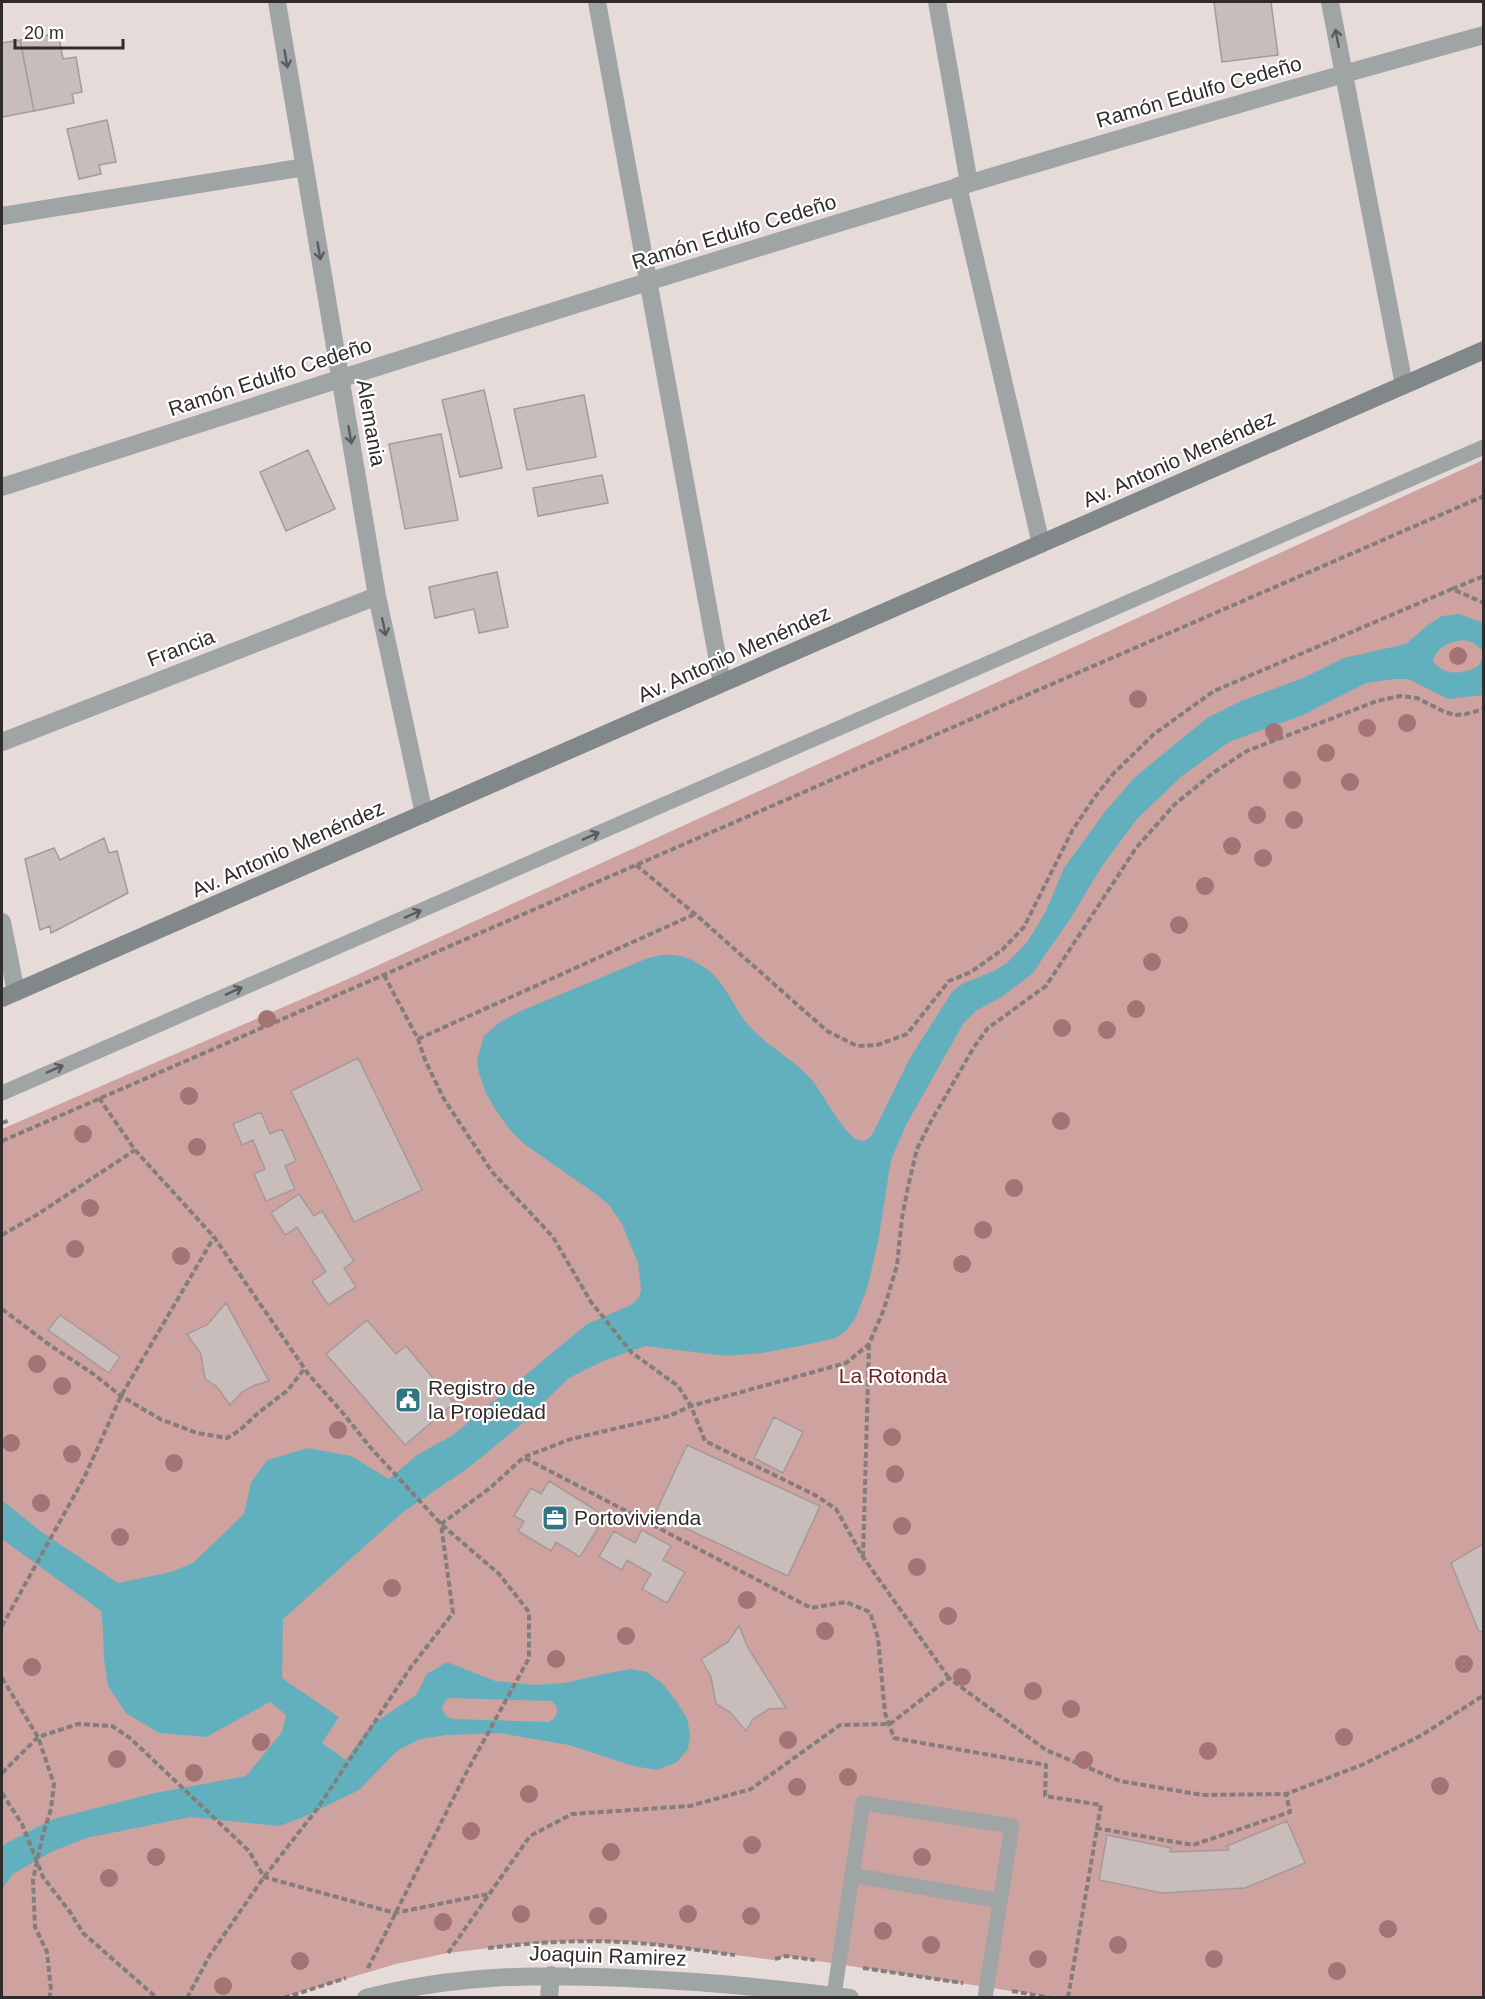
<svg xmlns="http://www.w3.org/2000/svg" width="1485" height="1999" font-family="Arial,sans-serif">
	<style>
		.green { fill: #cda29f }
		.water { fill: #62b0be; fill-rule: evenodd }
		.building { fill: #c9bdbc; stroke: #a59a99; stroke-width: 1.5 }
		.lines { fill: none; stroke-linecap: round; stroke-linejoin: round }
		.path { stroke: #857d7c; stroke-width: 4; stroke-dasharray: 6 3; stroke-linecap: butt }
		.lane { stroke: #9fa4a5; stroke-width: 15 }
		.street { stroke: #9fa4a5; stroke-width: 18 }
		.secondary { stroke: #808889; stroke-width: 18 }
		.tree { fill: #a47474 }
		.oneway { stroke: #5c5c5c }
		.labels { text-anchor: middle; stroke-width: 4.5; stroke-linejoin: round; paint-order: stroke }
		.street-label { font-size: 21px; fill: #302c2b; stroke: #fff }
		.park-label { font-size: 21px; fill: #6d2021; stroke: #fff }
		.poi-label { font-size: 21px; fill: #302c2b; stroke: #fff; text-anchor: start }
	</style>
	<rect width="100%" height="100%" fill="#e7dbda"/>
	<path class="green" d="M1483 460V1997H1051L786 1956 773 1960 637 1942 575 1941 522 1944 448 1953 396 1964 284 1997H2V1129L348 979Z"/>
	<path class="water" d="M1459 614 1483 623V695L1448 699 1408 679H1394L1366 683 1303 715 1229 742 1182 776 1137 819 1102 866 1072 916 1032 974 1000 998 977 1010 963 1024 906 1125 891 1160 878 1242 867 1289 855 1319 846 1331 836 1338 805 1345 762 1353 727 1356 645 1346 603 1361 569 1378 517 1428 468 1468 402 1513 283 1619 282 1678 339 1717 322 1743 346 1760 371 1725 416 1695 427 1674 447 1662 495 1681 536 1685 565 1683 608 1673 631 1669 647 1672 662 1683 677 1702 687 1718 690 1734 688 1749 677 1762 657 1770 633 1766 569 1745 500 1733 447 1735 420 1739 397 1751 359 1790 304 1817 279 1826 190 1817 86 1838 51 1852 13 1874 2 1889V1848L5 1844 53 1819 155 1793 246 1776 282 1732 286 1715 270 1702 206 1737 159 1733 126 1713 108 1686 104 1659 103 1629 101 1611 2 1539V1500L40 1531 118 1583 171 1572 193 1563 244 1514 251 1483 267 1460 308 1448 351 1456 389 1479 417 1455 453 1435 587 1324 631 1305 639 1298 641 1289 638 1263 622 1224 609 1205 596 1194 524 1144 511 1131 495 1109 486 1093 479 1073 477 1060 484 1036 500 1022 523 1010 648 958C673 951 688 955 708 970 728 986 735 1012 752 1029 770 1048 795 1060 812 1080 823 1094 842 1131 856 1139 865 1144 870 1138 874 1131L910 1058 952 992 962 984 994 971 1007 963 1028 941 1046 911 1064 868 1104 813 1134 778 1207 718 1241 701 1303 678 1344 658 1406 644 1428 625 1442 616ZM1464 640 1474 643 1482 650V658L1478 666C1463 675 1443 676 1433 661 1437 646 1450 642 1464 640ZM451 1698 551 1701C558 1705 559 1712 554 1719L548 1722 452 1719 445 1715 442 1708 445 1701Z"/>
	<path class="building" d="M1214 2H1271L1278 55 1222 62Z
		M58 33 63 59 76 57 82 92 72 94 74 103 34 111 20 40Z
		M20 40 34 111 2 117V43Z
		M107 120 116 162 99 165 101 174 79 179 67 129Z
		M484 390 502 468 460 477 442 400Z
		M584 395 596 457 527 470 514 409Z
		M441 434 458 520 405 529 389 444Z
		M308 450 335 509 286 531 260 472Z
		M602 475 608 503 538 516 533 488Z
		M497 572 508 627 479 633 474 609 435 618 429 587Z
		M104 838 109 853 117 851 128 893 51 933 50 926 40 930 25 859 54 848 60 860Z
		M358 1058 422 1190 354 1222 291 1091Z
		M261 1112 270 1134 282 1129 296 1161 285 1166 295 1189 266 1201 254 1174 265 1169 253 1140 242 1145 233 1124Z
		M299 1194 314 1216 322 1211 354 1261 344 1268 356 1287 328 1305 312 1281 326 1272 297 1227 285 1235 271 1213Z
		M226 1303 269 1381 255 1385 242 1392 230 1405 217 1387 205 1379 201 1354 187 1334 207 1325Z
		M60 1315 120 1357 109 1373 48 1330Z
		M367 1320 396 1354 406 1346 454 1403 405 1445 326 1354Z
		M774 1417 803 1432 783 1473 754 1458Z
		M687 1445 820 1506 788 1576 655 1514Z
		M549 1481 597 1511 590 1523 598 1528 580 1557 556 1542 551 1551 518 1531 524 1521 514 1516 531 1488 541 1494Z
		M642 1530 671 1546 663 1560 685 1572 667 1603 642 1589 651 1574 627 1560 622 1570 599 1557 614 1531 635 1543Z
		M1484 1543V1631L1479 1632 1451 1563Z
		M739 1626 748 1648 786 1708 769 1709 753 1719 746 1731 730 1712 716 1704 711 1677 701 1659 728 1642Z
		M1287 1821 1305 1863 1245 1888 1162 1893 1099 1880 1107 1835 1171 1848 1170 1852 1229 1850 1227 1846Z"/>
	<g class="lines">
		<path class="path" d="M1452 589 1484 576
			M636 865 695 914 827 1031 857 1046 877 1045 907 1034 949 981 971 972 1002 950 1024 927 1072 831 1094 798 1113 774 1154 734 1214 691 1452 589 1484 603
			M384 975 418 1039 425 1060 444 1099 492 1172 553 1237 591 1302 632 1353 678 1386 691 1406 705 1441 815 1495 836 1509 863 1557 949 1678
			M418 1039 695 914
			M99 1098 135 1150 214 1237 309 1375 342 1412 370 1447 441 1524 499 1574 529 1612V1658L465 1775 367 1970
			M2 1123 10 1120
			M2 1141 1484 496
			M2 1235 38 1214 135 1150
			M2 1309 51 1346 92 1373 121 1396 160 1419 197 1433 227 1438 240 1430 258 1413 288 1390 305 1368
			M525 1458 811 1608 846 1602 870 1612 878 1638 885 1713 894 1738 1046 1765 1045 1796 1101 1805 1068 1998
			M863 1557 869 1345
			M2 1626 84 1478 121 1396 214 1237
			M2 1678 38 1737 54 1784 51 1809 43 1834 33 1880 35 1927 47 1952 51 1990 49 1998
			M2 1773 38 1737 78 1724 112 1726 130 1738 249 1851 264 1877 395 1913 488 1894
			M2 1793 22 1824 43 1877 70 1912 83 1933 157 1998
			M1096 1828 1193 1845 1290 1812 1286 1794
			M488 1948C537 1942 588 1939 637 1943 670 1945 702 1951 735 1955
			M448 1953 530 1836 572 1814 690 1806 751 1789 840 1725 890 1724 949 1678 1046 1750 1120 1781 1202 1795 1286 1794 1364 1764 1422 1735 1484 1695
			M775 1959 786 1956 815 1960
			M863 1968 963 1983
			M1012 1991 1051 1998
			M187 1998 210 1955 264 1877 317 1809 411 1667 453 1613 441 1524 490 1488 524 1457 571 1439 669 1416 691 1406 846 1363 869 1344 884 1309 897 1265 902 1218 908 1187 917 1149 930 1123 974 1047 988 1028 1046 986 1136 848 1174 805 1213 773 1247 751 1377 701 1400 696 1417 698 1445 712 1455 715 1466 714 1484 709
			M284 1998 346 1978"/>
		<path class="lane" d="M2 1093 1484 447
			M852 1875 1000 1901
			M834 1995 863 1803 1012 1826 985 1998"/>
		<path class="street" d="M277 2 377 596 424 814
			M597 2 722 683
			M937 2 969 183 958 186 1041 544
			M1330 2 1404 385
			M2 216 305 167
			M2 487C493 329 986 172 1484 35
			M2 742 377 596
			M2 922 16 992
			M366 1998C452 1975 535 1974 624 1978 699 1981 775 1988 850 1998
			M549 1998 551 1975"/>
		<path class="secondary" d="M2 998 1484 350"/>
	</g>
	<g class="tree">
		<circle cx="1458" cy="656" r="9"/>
		<circle cx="1138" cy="699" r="9"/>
		<circle cx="1407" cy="723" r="9"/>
		<circle cx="1367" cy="728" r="9"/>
		<circle cx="1274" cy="732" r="9"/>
		<circle cx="1326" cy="753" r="9"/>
		<circle cx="1292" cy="780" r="9"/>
		<circle cx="1350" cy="782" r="9"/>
		<circle cx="1257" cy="815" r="9"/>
		<circle cx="1294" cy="820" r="9"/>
		<circle cx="1232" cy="846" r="9"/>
		<circle cx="1263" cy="858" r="9"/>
		<circle cx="1205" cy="886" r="9"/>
		<circle cx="1179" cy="925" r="9"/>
		<circle cx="1152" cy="962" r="9"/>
		<circle cx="1136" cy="1009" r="9"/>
		<circle cx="267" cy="1019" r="9"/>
		<circle cx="1062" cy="1028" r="9"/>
		<circle cx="1107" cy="1030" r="9"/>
		<circle cx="189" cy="1096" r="9"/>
		<circle cx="1061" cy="1121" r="9"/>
		<circle cx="83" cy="1134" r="9"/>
		<circle cx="197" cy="1147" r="9"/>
		<circle cx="1014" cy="1188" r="9"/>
		<circle cx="90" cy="1208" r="9"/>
		<circle cx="983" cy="1230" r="9"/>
		<circle cx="75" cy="1249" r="9"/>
		<circle cx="181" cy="1256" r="9"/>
		<circle cx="962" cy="1264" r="9"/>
		<circle cx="37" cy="1364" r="9"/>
		<circle cx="62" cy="1386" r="9"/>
		<circle cx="338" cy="1430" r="9"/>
		<circle cx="892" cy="1437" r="9"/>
		<circle cx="11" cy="1443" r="9"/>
		<circle cx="72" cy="1454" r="9"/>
		<circle cx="174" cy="1463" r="9"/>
		<circle cx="895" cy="1474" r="9"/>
		<circle cx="41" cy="1503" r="9"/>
		<circle cx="902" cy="1526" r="9"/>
		<circle cx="120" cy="1537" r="9"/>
		<circle cx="917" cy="1567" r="9"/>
		<circle cx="392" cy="1588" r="9"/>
		<circle cx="747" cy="1600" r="9"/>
		<circle cx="948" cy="1616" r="9"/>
		<circle cx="825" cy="1631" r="9"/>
		<circle cx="626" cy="1636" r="9"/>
		<circle cx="556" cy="1659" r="9"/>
		<circle cx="1464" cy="1664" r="9"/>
		<circle cx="32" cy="1667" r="9"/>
		<circle cx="962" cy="1677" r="9"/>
		<circle cx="1033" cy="1691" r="9"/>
		<circle cx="1071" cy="1709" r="9"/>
		<circle cx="1344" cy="1737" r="9"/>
		<circle cx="788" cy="1740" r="9"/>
		<circle cx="261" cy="1742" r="9"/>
		<circle cx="1208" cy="1751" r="9"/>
		<circle cx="117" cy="1759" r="9"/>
		<circle cx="1084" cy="1760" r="9"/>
		<circle cx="194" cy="1773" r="9"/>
		<circle cx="848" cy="1777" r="9"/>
		<circle cx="1440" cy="1786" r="9"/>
		<circle cx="797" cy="1787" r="9"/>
		<circle cx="529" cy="1794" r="9"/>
		<circle cx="471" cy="1831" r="9"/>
		<circle cx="752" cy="1845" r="9"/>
		<circle cx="611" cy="1852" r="9"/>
		<circle cx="156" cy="1857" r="9"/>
		<circle cx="922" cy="1857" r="9"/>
		<circle cx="109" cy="1878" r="9"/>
		<circle cx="521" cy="1914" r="9"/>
		<circle cx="688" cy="1914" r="9"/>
		<circle cx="598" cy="1916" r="9"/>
		<circle cx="751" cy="1916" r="9"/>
		<circle cx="443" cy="1922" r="9"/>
		<circle cx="1388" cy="1929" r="9"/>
		<circle cx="883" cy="1931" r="9"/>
		<circle cx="931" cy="1945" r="9"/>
		<circle cx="1118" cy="1945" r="9"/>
		<circle cx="1038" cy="1959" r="9"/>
		<circle cx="1214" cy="1959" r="9"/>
		<circle cx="300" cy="1961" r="9"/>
		<circle cx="1337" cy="1971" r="9"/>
		<circle cx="223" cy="1986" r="9"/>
	</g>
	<defs><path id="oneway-shaft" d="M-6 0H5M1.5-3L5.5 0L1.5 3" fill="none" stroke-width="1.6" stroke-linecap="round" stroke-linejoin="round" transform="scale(1.5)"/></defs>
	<g class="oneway">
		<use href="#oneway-shaft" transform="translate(1337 38) rotate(-101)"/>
		<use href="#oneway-shaft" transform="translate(286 59) rotate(80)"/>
		<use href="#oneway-shaft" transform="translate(319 251) rotate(80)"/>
		<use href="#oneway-shaft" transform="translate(350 435) rotate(80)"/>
		<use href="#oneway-shaft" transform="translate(384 627) rotate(78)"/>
		<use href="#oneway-shaft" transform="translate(591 836) rotate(-24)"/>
		<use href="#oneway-shaft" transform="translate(413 914) rotate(-24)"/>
		<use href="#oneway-shaft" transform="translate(234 991) rotate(-24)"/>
		<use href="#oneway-shaft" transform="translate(55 1069) rotate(-24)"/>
	</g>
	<defs>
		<g id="civic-square" transform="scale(1.35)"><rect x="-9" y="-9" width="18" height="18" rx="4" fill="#2f7682" stroke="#fff"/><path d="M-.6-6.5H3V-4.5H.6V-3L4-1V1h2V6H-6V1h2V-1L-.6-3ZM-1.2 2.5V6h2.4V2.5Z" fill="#fff"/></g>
		<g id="office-square" transform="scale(1.35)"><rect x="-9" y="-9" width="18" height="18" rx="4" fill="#2f7682" stroke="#fff"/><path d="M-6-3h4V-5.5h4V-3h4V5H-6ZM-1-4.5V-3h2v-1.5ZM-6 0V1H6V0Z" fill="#fff"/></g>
	</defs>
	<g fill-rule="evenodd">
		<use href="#civic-square" x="408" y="1400"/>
		<use href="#office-square" x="555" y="1518"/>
	</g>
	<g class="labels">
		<g class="street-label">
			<text transform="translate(1199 92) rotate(-16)" y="7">Ramón Edulfo Cedeño</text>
			<text transform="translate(734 232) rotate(-17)" y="7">Ramón Edulfo Cedeño</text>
			<text transform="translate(270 377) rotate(-18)" y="7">Ramón Edulfo Cedeño</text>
			<text transform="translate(371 423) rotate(80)" y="7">Alemania</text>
			<text transform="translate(1179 459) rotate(-24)" y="7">Av. Antonio Menéndez</text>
			<text transform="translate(181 648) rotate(-21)" y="7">Francia</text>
			<text transform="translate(734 654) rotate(-24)" y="7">Av. Antonio Menéndez</text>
			<text transform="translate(288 849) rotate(-24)" y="7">Av. Antonio Menéndez</text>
			<text transform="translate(608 1956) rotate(2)" y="7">Joaquin Ramirez</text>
		</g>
		<g class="park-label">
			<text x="893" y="1383">La Rotonda</text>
		</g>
		<g class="poi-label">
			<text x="428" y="1395">Registro de<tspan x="428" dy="24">la Propiedad</tspan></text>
			<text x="574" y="1525">Portovivienda</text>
		</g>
	</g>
	<rect width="1485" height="1999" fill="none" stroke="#302c2b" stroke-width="6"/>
	<path d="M15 39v9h108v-9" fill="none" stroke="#302c2b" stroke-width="3"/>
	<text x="24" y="39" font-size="18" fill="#302c2b" stroke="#ffffff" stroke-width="4.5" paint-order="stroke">20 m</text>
</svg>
